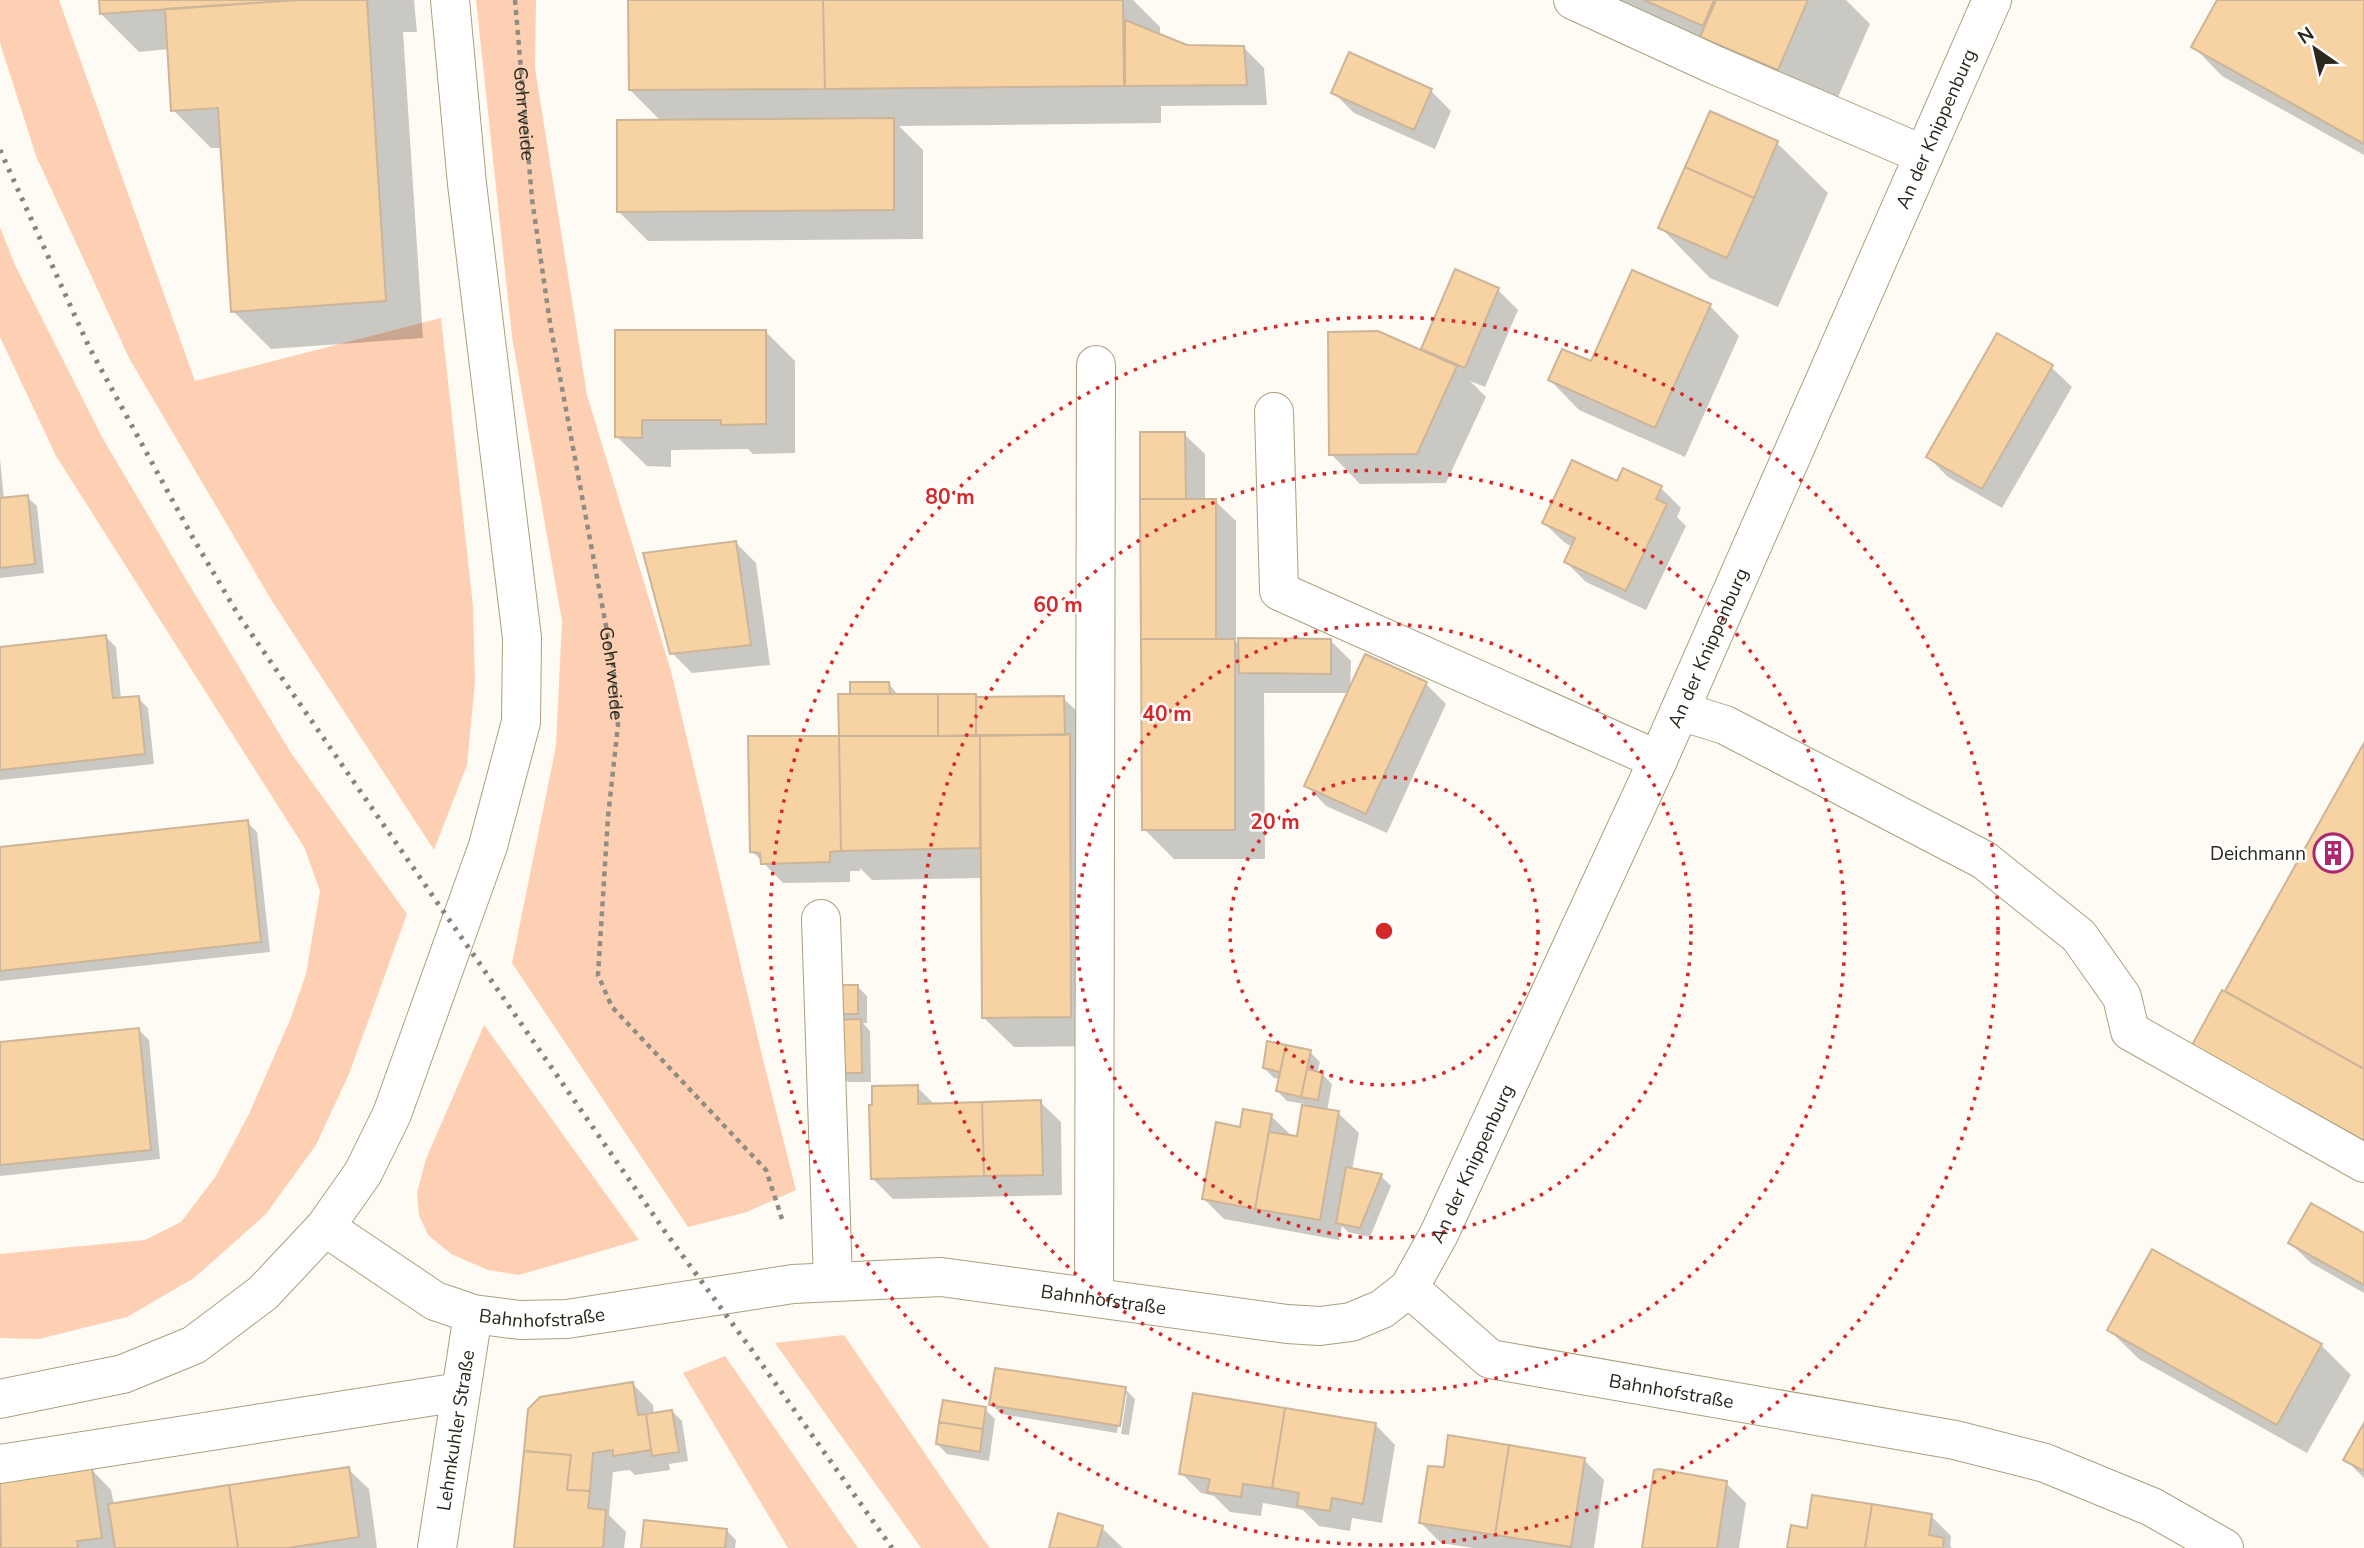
<svg xmlns="http://www.w3.org/2000/svg" width="2364" height="1548" font-family="'Nunito Sans',sans-serif">
	<style>
		.green { fill: #fed0b3 }
		.shadow { fill: #0003 }
		.building { fill: #f7d2a3; stroke: #ccb598; stroke-width: 2 }
		.lines { fill: none; stroke-linecap: round; stroke-linejoin: round }
		.minor-casing { stroke: #aaa07e; stroke-width: 40 }
		.path { stroke: #918d83; stroke-width: 4.5; stroke-dasharray: 5 5; stroke-linecap: butt }
		.minor { stroke: #fff; stroke-width: 38 }
		.rail { stroke: #87847a; stroke-width: 5; stroke-dasharray: 3.5 7; stroke-linecap: butt }
		.ring { fill: none; stroke: #d62828; stroke-width: 3.5; stroke-dasharray: 3.5 7 }
		.labels { text-anchor: middle; stroke-width: 5; stroke-linejoin: round; paint-order: stroke }
		.street-label { font-size: 19px; fill: #2c281b; stroke: #fff }
		.poi-label { font-size: 19px; fill: #2c281b; stroke: #fff; text-anchor: end }
		.centre { fill: #d62828; stroke: #fff; stroke-width: 3.5 }
		.ring-label { font-size: 21px; text-anchor: middle; font-weight: bold; fill: #d62828; stroke: #fff; stroke-width: 5; stroke-linejoin: round; paint-order: stroke }
	</style>
	<rect width="100%" height="100%" fill="#fdfbf4"/>
	<path class="green" d="M0 0H59L195 381 441 318 473 606 475 682 467 765 434 850 272 601 130 360 36 156 0 43Z
		M476 0H536L535 68 587 395 671 671 761 1051 796 1190 747 1212 688 1227 512 963 556 746 562 621 512 337Z
		M0 227 15 265 102 437 184 576 291 753 407 914 349 1074 316 1145 266 1214 194 1278 127 1317 39 1339 0 1338V1254L145 1240 181 1222 216 1176 249 1114 290 1020 306 974 320 891 304 847 56 456 0 337Z
		M484 1025 639 1240 519 1275 488 1270 451 1254 428 1235 419 1215 417 1193 426 1159Z
		M844 1335 984 1540 990 1548H921L775 1343Z
		M725 1356 858 1548H788L683 1373Z"/>
	<path class="shadow" d="M100 0H414L417 32H403L423 338 271 349 233 311 223 148H211L173 110 169 49 139 52 101 14Z
		M630 0H1133L1160 27V37L1187 47 1244 48 1264 68 1267 105 1161 106V123L899 126 923 150V239L648 241 618 211 662 122 630 90Z
		M1608 0H1846L1870 24 1828 120Z
		M2219 0H2364V155L2222 76 2193 46Z
		M1431 91 1451 111 1435 149 1354 113 1334 93Z
		M1710 114 1777 143 1828 193 1778 307 1710 278 1660 227Z
		M1498 290 1518 310 1485 387 1470 381 1486 397 1446 483 1360 484 1331 454 1430 356 1423 349Z
		M1710 306 1739 336 1685 457 1579 410 1550 380 1592 364Z
		M765 331 795 361V453L753 454 748 449 671 450V467L647 466 617 437Z
		M2051 367 2072 387 2002 508 1948 477 1928 457Z
		M1184 434 1205 454V501H1215L1236 521V642L1240 647 1330 640 1351 661 1350 689 1426 684 1446 704 1387 833 1326 806 1306 785 1348 693H1264L1265 859H1174L1144 829Z
		M0 459 4 499 27 497 37 506 44 573 0 578Z
		M1624 471 1661 488 1681 508 1677 517 1686 526 1646 610 1586 582 1566 562 1573 547 1565 543 1544 523 1618 483Z
		M736 543 756 563 770 665 692 673 672 653Z
		M106 637 116 647 121 699 138 698 148 708 154 764 0 780V649Z
		M889 684 899 696H975L978 699 1063 698 1084 718 1100 1046 1014 1047 984 1018 982 878 872 880 860 868V871H850V882L783 883 752 851 841 740 852 696Z
		M2364 746V1153L2225 994Z
		M247 822 257 832 270 952 0 981V849Z
		M857 986 867 996V1023H863L870 1031 871 1082H848L838 1072 846 1021 838 1014Z
		M139 1030 149 1040 160 1159 0 1176V1044Z
		M1269 1043 1310 1052 1320 1062 1317 1073 1322 1074 1332 1084 1327 1111 1338 1113 1359 1133 1352 1170 1381 1176 1391 1186 1370 1237 1348 1232 1342 1226 1339 1240 1224 1219 1203 1198 1242 1129 1271 1116 1293 1137 1298 1138 1304 1104 1287 1101 1277 1091 1280 1079 1274 1078 1264 1068Z
		M917 1087 935 1105 1040 1102 1061 1122 1062 1195 893 1199 872 1178Z
		M2364 1235V1293L2311 1263 2290 1243Z
		M2109 1330 2321 1345 2351 1375 2307 1453 2139 1359Z
		M633 1384 653 1405 654 1414 672 1411 682 1421 688 1461 669 1464 670 1470 635 1475 630 1470 613 1472 609 1515 626 1532 624 1548H516Z
		M1125 1389 1135 1399 1129 1435 1121 1434 1127 1394H1123L1117 1433 1001 1414 991 1404Z
		M985 1409 995 1419 989 1461 947 1454 937 1444Z
		M1375 1424 1395 1445 1382 1523 1352 1518 1350 1531 1319 1526 1303 1510 1263 1503 1261 1516 1230 1512 1214 1496 1201 1493 1181 1473Z
		M2364 1427V1478L2345 1459Z
		M1584 1460 1604 1480 1594 1548H1473L1441 1543 1421 1523 1445 1469Z
		M91 1469 111 1490 114 1505 348 1469 369 1489 377 1548H3L0 1530V1483Z
		M1726 1483 1746 1503 1739 1548H1643Z
		M1931 1516 1951 1536 1950 1546 1952 1548H1789L1808 1530Z
		M1102 1528 1123 1548H1051Z
		M726 1530 736 1540 735 1548H642Z"/>
	<path class="building" d="M99 0H297L100 14Z
		M297 0H367L386 301 231 312 218 108 171 111 165 9Z
		M628 0H823L825 89 629 90Z
		M823 0H1123L1124 86 825 89Z
		M1644 0H1714L1703 26Z
		M1716 0H1808L1778 70 1700 37Z
		M2217 0H2364V144L2191 47Z
		M1125 20 1187 45 1244 46 1247 85 1125 86Z
		M1349 52 1432 89 1414 130 1331 93Z
		M1710 111 1778 141 1754 198 1685 167Z
		M894 118V210L617 212V120Z
		M1685 167 1754 198 1727 258 1658 228Z
		M1455 269 1499 288 1465 368 1421 349Z
		M1632 270 1711 304 1655 428 1548 380 1562 349 1591 361Z
		M615 330H766V424L721 425V420H642V438L615 437Z
		M1378 331 1457 366 1417 454 1329 455 1328 332Z
		M1997 333 2053 365 1982 489 1926 457Z
		M1140 432H1185L1186 499H1140Z
		M1572 460 1617 481 1623 468 1662 486 1656 499 1667 504 1626 591 1564 562 1575 538 1542 523Z
		M28 495 35 564 0 568V498Z
		M1140 499H1216V639H1141Z
		M736 541 751 645 670 654 643 553Z
		M106 635 113 698 139 696 145 754 0 770V647Z
		M1238 638 1331 639V674L1239 673Z
		M1141 639H1235V830H1142Z
		M1365 654 1427 682 1366 814 1304 786Z
		M850 682H889L890 694H850Z
		M838 694H938V736H839Z
		M938 694H976V735L938 736Z
		M1064 696 1065 735H976V697Z
		M1070 734 1071 1017 982 1018 980 736Z
		M748 736H839L841 851 830 852V862L761 864 760 853 750 852Z
		M839 736H980V848L841 851Z
		M2364 743V1069L2225 991Z
		M248 820 261 942 0 971V847Z
		M836 985H858V1014H837Z
		M2222 990 2364 1069V1141L2192 1045Z
		M861 1019 862 1073H836L835 1020Z
		M139 1028 151 1150 0 1165V1042Z
		M1267 1041 1286 1045 1280 1072 1263 1068Z
		M1286 1045 1311 1050 1301 1097 1276 1091Z
		M1307 1069 1323 1073 1318 1100 1301 1097Z
		M918 1085V1104L982 1102 984 1176 871 1179 869 1105H872V1086Z
		M1041 1100 1043 1175 984 1176 982 1102Z
		M1302 1105 1339 1111 1320 1220 1255 1209 1269 1132 1297 1136Z
		M1243 1109 1272 1114 1255 1209 1202 1199 1216 1122 1240 1127Z
		M1346 1167 1382 1174 1360 1228 1336 1223Z
		M2311 1203 2364 1233V1285L2288 1243Z
		M2152 1249 2322 1344 2277 1425 2107 1330Z
		M995 1368 1126 1387 1120 1426 989 1405Z
		M633 1382 638 1415 646 1414 651 1450 613 1456V1450L593 1453 590 1491 567 1490 571 1455 524 1451 528 1409 540 1397Z
		M1193 1393 1285 1408 1272 1488 1243 1484 1241 1497 1207 1492 1210 1479 1179 1474Z
		M943 1400 986 1407 983 1429 939 1422Z
		M1285 1408 1376 1423 1363 1504 1332 1498 1330 1511 1297 1506 1299 1493 1272 1488Z
		M672 1410 679 1452 652 1456 646 1414Z
		M939 1422 983 1429 980 1452 936 1444Z
		M2364 1423V1471L2343 1460Z
		M1448 1435 1509 1445 1495 1535 1419 1523 1428 1466 1444 1467Z
		M1509 1445 1585 1458 1571 1547 1495 1535Z
		M524 1451 571 1455 567 1490 590 1491 588 1508 606 1510 603 1548H514Z
		M349 1467 359 1537 288 1548H238L229 1485Z
		M92 1468 102 1538 77 1541 78 1548H1L0 1482Z
		M1659 1469 1727 1481 1717 1548H1642L1654 1470Z
		M229 1485 238 1548H115L108 1504Z
		M1812 1495 1872 1504 1865 1548H1787L1791 1525 1807 1528Z
		M1872 1504 1932 1514 1929 1535 1944 1538 1943 1548H1865Z
		M1058 1513 1103 1526 1097 1548H1049Z
		M644 1520 727 1529 725 1548H641Z"/>
	<g class="lines">
		<g class="minor-casing">
			<g id="minor">
				<path d="M1573 0 1717 66 1924 155"/>
				<path d="M1274 412 1279 591 1658 760"/>
				<path d="M1680 711 1725 725 1984 860 2079 936 2122 997 2130 1031 2364 1163"/>
				<path d="M821 919 833 1281"/>
				<path id="s2" d="M325 1227 435 1301 473 1314 520 1320 567 1319 793 1284 941 1277 1287 1324 1320 1326 1351 1322 1382 1309 1409 1288 1439 1234 1658 760 1992 0"/>
				<path id="s3" d="M1409 1288 1490 1359 1955 1440 2045 1463 2152 1507 2224 1548"/>
				<path d="M1094 1297 1096 365"/>
				<path d="M0 1399 123 1374 194 1345 263 1293 325 1227 363 1173 392 1114 488 846 521 722 522 638 467 184 450 0"/>
				<path d="M0 1464 460 1392"/>
				<path id="s4" d="M437 1548 473 1314"/>
			</g>
		</g>
		<path class="path" id="s1" d="M515 0 532 199 550 323 613 664 618 725 608 817 598 975 612 1007 766 1170 782 1219"/>
		<use href="#minor" class="minor"/>
		<path class="rail" d="M0 150 89 347 193 538 239 616 666 1233 751 1349 892 1548"/>
	</g>
	<g class="ring">
		<circle cx="1384" cy="931" r="154"/>
		<circle cx="1384" cy="931" r="307"/>
		<circle cx="1384" cy="931" r="461"/>
		<circle cx="1384" cy="931" r="614"/>
	</g>
	<defs>
		<g id="building-ring" transform="scale(2.0125)"><circle r="9.5" fill="#fff" stroke="#ad286f" stroke-width="1.5"/><path d="M-4-6H4V6H1V3H-1V6H-4ZM-2.5-4.3h1.7v1.8h-1.7ZM.8-4.3h1.7v1.8H.8ZM-2.5-1h1.7V.8h-1.7ZM.8-1h1.7V.8H.8Z" fill="#ad286f"/></g>
	</defs>
	<g fill-rule="evenodd">
		<use href="#building-ring" x="2333" y="853"/>
	</g>
	<g class="labels">
		<g class="street-label">
			<text dy="7" stroke="none"><textPath href="#s1" startOffset="114">Gohrweide</textPath></text>
			<text dy="7" stroke="none"><textPath href="#s2" startOffset="2399">An der Knippenburg</textPath></text>
			<text dy="7" stroke="none"><textPath href="#s2" startOffset="1832">An der Knippenburg</textPath></text>
			<text dy="7" stroke="none"><textPath href="#s1" startOffset="681">Gohrweide</textPath></text>
			<text dy="7" stroke="none"><textPath href="#s2" startOffset="1265">An der Knippenburg</textPath></text>
			<text dy="7" stroke="none"><textPath href="#s2" startOffset="808">Bahnhofstraße</textPath></text>
			<text dy="7" stroke="none"><textPath href="#s2" startOffset="242">Bahnhofstraße</textPath></text>
			<text dy="7" stroke="none"><textPath href="#s3" startOffset="292">Bahnhofstraße</textPath></text>
			<text dy="7" stroke="none"><textPath href="#s4" startOffset="119">Lehmkuhler Straße</textPath></text>
		</g>
		<g class="poi-label">
			<text x="2306" y="860">Deichmann</text>
		</g>
	</g>
	<circle cx="1384" cy="931" r="10" class="centre"/>
	<g class="ring-label">
		<text x="950" y="504">80 m</text>
		<text x="1058" y="612">60 m</text>
		<text x="1167" y="721">40 m</text>
		<text x="1275" y="829">20 m</text>
	</g>
	<g transform="translate(2315 49) rotate(326)" stroke="#ffffff" stroke-width="5" paint-order="stroke">
	<path d="M0-5L12 26L0 18L-12 26Z" fill="#2c281b"/>
	<text y="-10" font-size="19" font-weight="bold" text-anchor="middle" fill="#2c281b">N</text>
	</g>
</svg>
